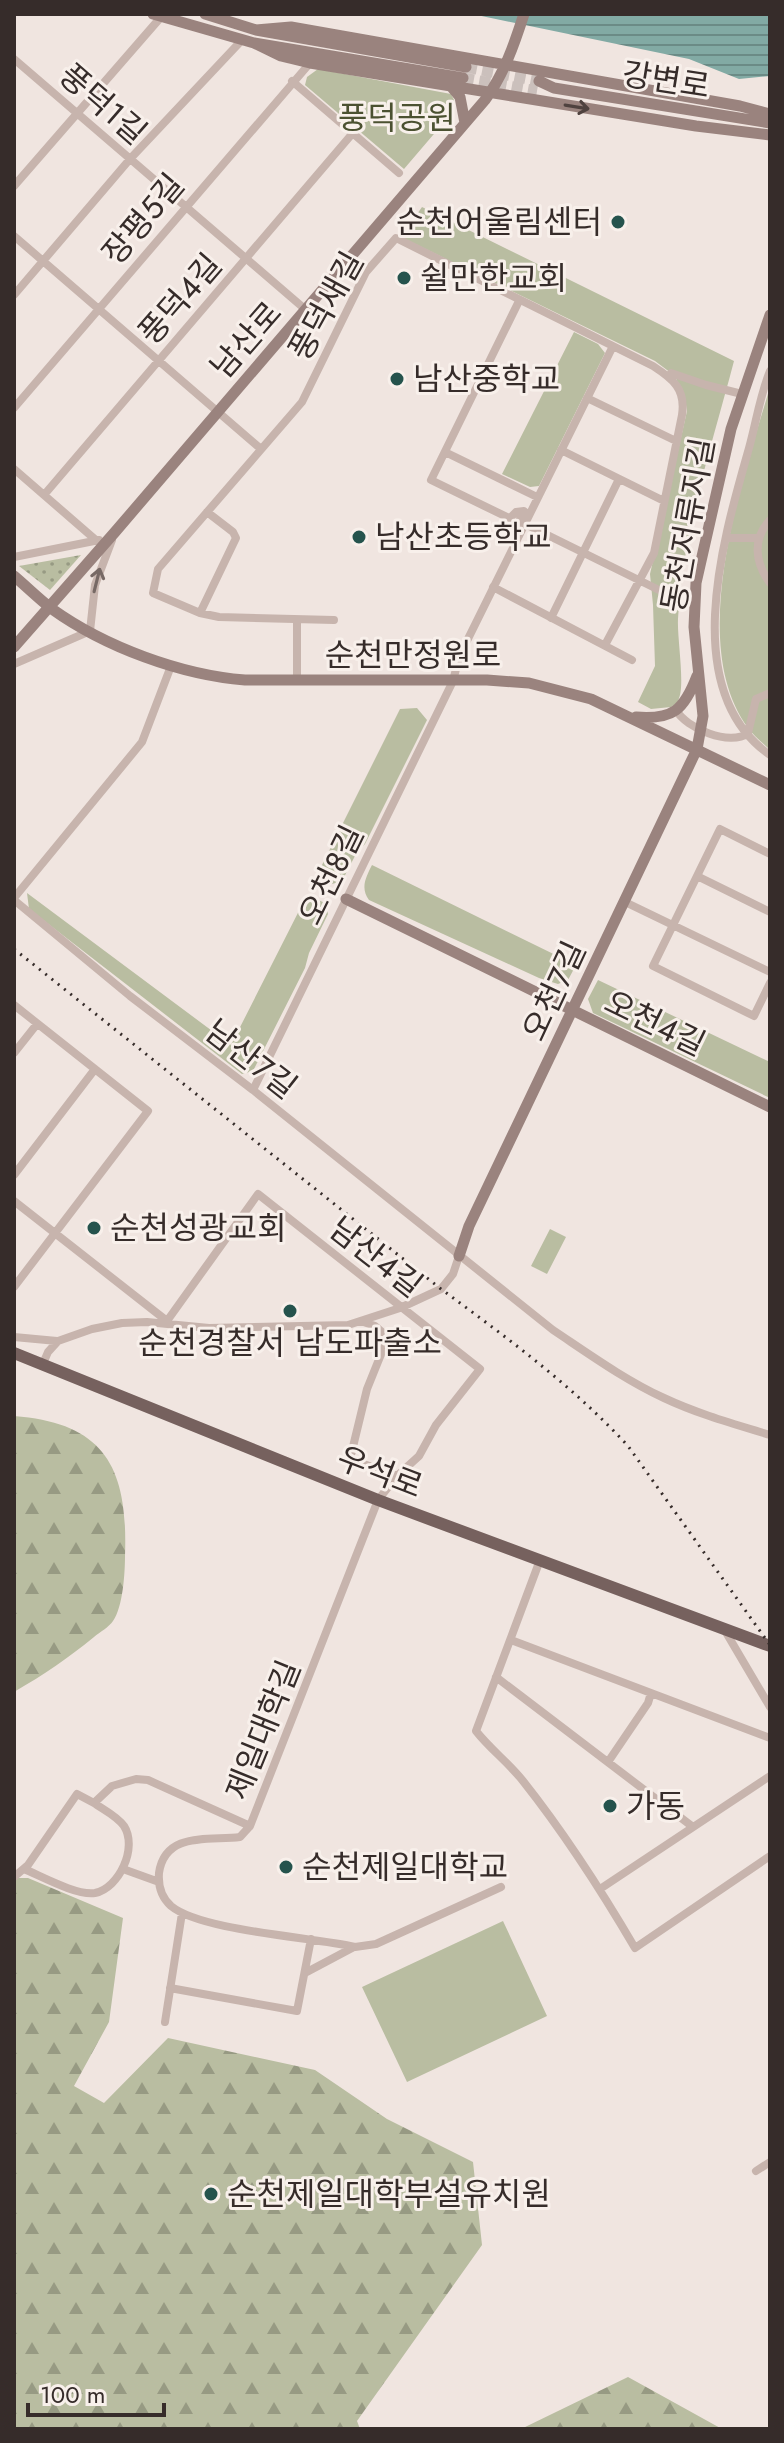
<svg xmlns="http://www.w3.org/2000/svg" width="784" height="2443" font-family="Jost,'Noto Sans KR',sans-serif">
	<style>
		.grass { fill: url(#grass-dots) }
		.forest { fill: url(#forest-firs) }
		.park { fill: #b9bda1 }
		.water { fill: url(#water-rules) }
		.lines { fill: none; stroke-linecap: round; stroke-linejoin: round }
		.secondary-tunnel { stroke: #cbc0bc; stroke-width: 11; stroke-dasharray: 11 5.5; stroke-linecap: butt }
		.street { stroke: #c7b4ad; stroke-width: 8 }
		.secondary { stroke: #9a837e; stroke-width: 11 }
		.primary { stroke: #76615e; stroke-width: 12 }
		.rail { stroke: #362c2a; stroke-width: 3; stroke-dasharray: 2 6; stroke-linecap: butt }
		.oneway { stroke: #4f423f }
		.oneway2 { stroke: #776965 }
		.poi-dot { fill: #25534d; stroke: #f8f0eb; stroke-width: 3 }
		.labels { text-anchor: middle; stroke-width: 6; stroke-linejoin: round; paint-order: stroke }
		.street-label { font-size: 32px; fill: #362c2a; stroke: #f8f0eb }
		.park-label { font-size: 32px; fill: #4b5131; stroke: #f8f0eb }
		.poi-label { font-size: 32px; fill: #362c2a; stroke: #f8f0eb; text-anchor: start }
	</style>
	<defs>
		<pattern id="grass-dots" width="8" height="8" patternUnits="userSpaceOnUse" patternTransform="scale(2)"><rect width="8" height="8" fill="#b9bda1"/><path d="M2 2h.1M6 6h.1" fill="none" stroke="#979a83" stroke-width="1.8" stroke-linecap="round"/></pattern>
		<pattern id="forest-firs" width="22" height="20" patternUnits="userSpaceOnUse" patternTransform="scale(2)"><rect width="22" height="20" fill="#b9bda1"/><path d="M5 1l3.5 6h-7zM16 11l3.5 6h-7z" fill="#979a83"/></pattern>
		<pattern id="water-rules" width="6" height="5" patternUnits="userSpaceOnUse" patternTransform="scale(2)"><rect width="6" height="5" fill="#82aaa4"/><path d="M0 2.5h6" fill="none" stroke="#6b8b86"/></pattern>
	</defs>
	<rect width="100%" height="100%" fill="#f0e5e0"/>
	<path class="grass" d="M81 555 50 590 19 566Z"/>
	<path class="forest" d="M14 1416C107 1423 128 1470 125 1556 125 1573 123 1607 113 1621 109 1627 100 1632 94 1637 67 1659 45 1674 14 1692Z
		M14 1878H28L123 1918 109 2022 74 2086 104 2103 168 2038 315 2070 387 2119 473 2162 482 2245 357 2421 360 2429H14Z
		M628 2377 722 2429H521Z"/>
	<path class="park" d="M318 69 451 94 454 100 451 114 404 169 305 85 307 77Z
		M422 207 734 361C712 445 683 531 678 619 677 638 685 684 679 698 678 703 675 704 671 707L651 709 638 702 655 666 653 605 650 574 687 411 685 399 675 376 655 361 401 237Z
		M574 332 598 344 605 353 539 486 530 487 502 474Z
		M770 387V750C763 743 754 736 748 728 685 642 743 479 770 387Z
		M417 708 427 720 365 844 356 854 342 881 332 884 316 877 400 709Z
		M372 865 576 965 568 980 558 984 539 978 369 900C360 888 366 877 372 865Z
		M27 893 231 1045 307 895 325 903 328 914 309 953 305 968 253 1071 242 1074 29 909Z
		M598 980 770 1062V1098L593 1013 588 999Z
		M550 1229 566 1237 547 1274 531 1266Z
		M503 1921 547 2016 407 2082 362 1987Z"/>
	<path class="water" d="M472 14H770V76L739 79 689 59Z"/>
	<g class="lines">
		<path class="secondary-tunnel" d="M466 67 539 81
			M463 78 537 91"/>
		<path class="street" d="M14 59 306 310
			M292 81 399 173
			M14 186 161 17
			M14 236 261 449
			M14 295 130 159 242 40
			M770 371C760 395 756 423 749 448 724 536 677 690 770 755
			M671 373 706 385 742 394
			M587 398 676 441
			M14 408 310 63
			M561 450 664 501
			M445 452 537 497
			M14 469 97 541
			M44 495 352 134
			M511 519 431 480 519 301
			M770 520C752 539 755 563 770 583
			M519 521 524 511 516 512 511 517V523L516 528 519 521 661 591
			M727 538H759
			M14 557 99 540
			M493 587 632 660
			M200 613 236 538 233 532 207 512
			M551 618 619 479
			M297 620V680
			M334 620 219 617 200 613 153 593 158 569 302 402 366 272 396 238 653 366C673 379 686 389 682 415L654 553 605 645
			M14 664 90 631 95 585 112 540
			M676 710C686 728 730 747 748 733L756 699 770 693
			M770 854 720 829 653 966 754 1016 770 983
			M697 876 770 912
			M14 898 142 742 171 666
			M14 900 130 996 253 1090 553 1330C589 1354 625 1380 664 1398 698 1414 734 1424 770 1435
			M625 902 770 972
			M14 1005 148 1111 14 1287
			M14 1053 37 1024
			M253 1090 453 681 459 657 613 346
			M14 1175 95 1069
			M14 1201 167 1321 166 1323
			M167 1321 258 1194 480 1369 436 1425 419 1456 397 1476
			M361 1321 375 1326 388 1337 367 1389 350 1459 397 1476 378 1500 250 1826 240 1837C210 1841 165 1831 159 1873 158 1886 161 1897 171 1906 201 1931 312 1937 355 1947L376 1944 501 1887
			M14 1337 57 1341
			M42 1366 48 1352 58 1341 92 1329 122 1323 147 1322 209 1328 348 1325 400 1308 441 1289 453 1274 459 1256
			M540 1560 476 1731C490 1749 509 1763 523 1781 565 1834 601 1890 635 1948L770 1856
			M724 1629 770 1707
			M511 1640 770 1738
			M496 1677 693 1827
			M608 1762 648 1703 651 1693
			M24 1869C41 1876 77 1896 95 1893 119 1888 138 1848 124 1826 117 1816 104 1810 94 1803
			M123 1869 159 1882
			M14 1877 28 1865 77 1794 94 1803 112 1786 136 1779 148 1780 250 1826
			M600 1889 770 1776
			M305 1973 354 1947
			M170 1988 297 2011 311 1939
			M165 2022 182 1913
			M756 2171 770 2162"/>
		<path class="secondary" d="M153 14 254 43 463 78
			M205 14 256 30 466 67
			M256 30 291 27 740 106 770 114
			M254 43 281 56 310 63 696 126 770 135
			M539 81 554 88 770 123
			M449 84 460 97 465 123
			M14 576C27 587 39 599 52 609 105 647 181 675 245 680H487L529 683 591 699 770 785
			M14 647 115 532 485 100C504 74 514 45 524 14
			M636 717C673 720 684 710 697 676
			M346 899 770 1107
			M459 1256 469 1226 697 749 703 716 694 627 696 583 731 429 770 315"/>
		<path class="primary" d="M14 1353 378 1500 770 1646"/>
		<path class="rail" d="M14 949 441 1289C506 1337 573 1386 628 1446L770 1645"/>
	</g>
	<defs><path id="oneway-shaft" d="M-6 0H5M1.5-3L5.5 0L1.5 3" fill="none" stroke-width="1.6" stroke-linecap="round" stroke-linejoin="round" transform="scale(2)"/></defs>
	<use class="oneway" href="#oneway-shaft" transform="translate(577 107) rotate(9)"/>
	<use class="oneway2" href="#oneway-shaft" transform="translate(97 580) rotate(-76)"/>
	<g class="poi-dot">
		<circle cx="618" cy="222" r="8"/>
		<circle cx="404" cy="278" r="8"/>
		<circle cx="397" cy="379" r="8"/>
		<circle cx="359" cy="537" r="8"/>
		<circle cx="94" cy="1228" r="8"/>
		<circle cx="290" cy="1311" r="8"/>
		<circle cx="610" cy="1806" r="8"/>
		<circle cx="286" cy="1867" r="8"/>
		<circle cx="211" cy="2194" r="8"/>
	</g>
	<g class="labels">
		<g class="street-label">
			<text transform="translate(666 80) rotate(9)" y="11">강변로</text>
			<text transform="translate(103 104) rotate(41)" y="11">풍덕1길</text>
			<text transform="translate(143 219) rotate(-50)" y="11">장평5길</text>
			<text transform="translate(180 299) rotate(-49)" y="11">풍덕4길</text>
			<text transform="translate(326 306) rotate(-61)" y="11">풍덕새길</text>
			<text transform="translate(246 340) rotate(-49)" y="11">남산로</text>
			<text transform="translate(688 525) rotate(-80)" y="11">동천저류지길</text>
			<text x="413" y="666">순천만정원로</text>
			<text transform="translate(331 875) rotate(-64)" y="11">오천8길</text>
			<text transform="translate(554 991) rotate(-65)" y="11">오천7길</text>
			<text transform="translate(655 1023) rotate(26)" y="11">오천4길</text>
			<text transform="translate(251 1059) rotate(38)" y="11">남산7길</text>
			<text transform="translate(376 1257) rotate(38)" y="11">남산4길</text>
			<text transform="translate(380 1472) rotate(21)" y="11">우석로</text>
			<text transform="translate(263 1730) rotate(-68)" y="11">제일대학길</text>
		</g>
		<g class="park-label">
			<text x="397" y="129">풍덕공원</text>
		</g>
		<g class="poi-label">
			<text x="602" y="233" text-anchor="end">순천어울림센터</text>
			<text x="420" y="289">쉴만한교회</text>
			<text x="413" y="390">남산중학교</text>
			<text x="375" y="548">남산초등학교</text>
			<text x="110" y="1239">순천성광교회</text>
			<text x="290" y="1354" text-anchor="middle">순천경찰서 남도파출소</text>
			<text x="626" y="1817">가동</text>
			<text x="302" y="1878">순천제일대학교</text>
			<text x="227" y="2205">순천제일대학부설유치원</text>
		</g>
	</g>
	<rect width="784" height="2443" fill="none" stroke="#362c2a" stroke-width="32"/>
	<path d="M28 2403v12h136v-12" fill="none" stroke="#362c2a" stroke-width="4"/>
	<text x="40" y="2403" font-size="24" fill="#362c2a" stroke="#f8f0eb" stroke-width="6" paint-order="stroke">100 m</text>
</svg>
